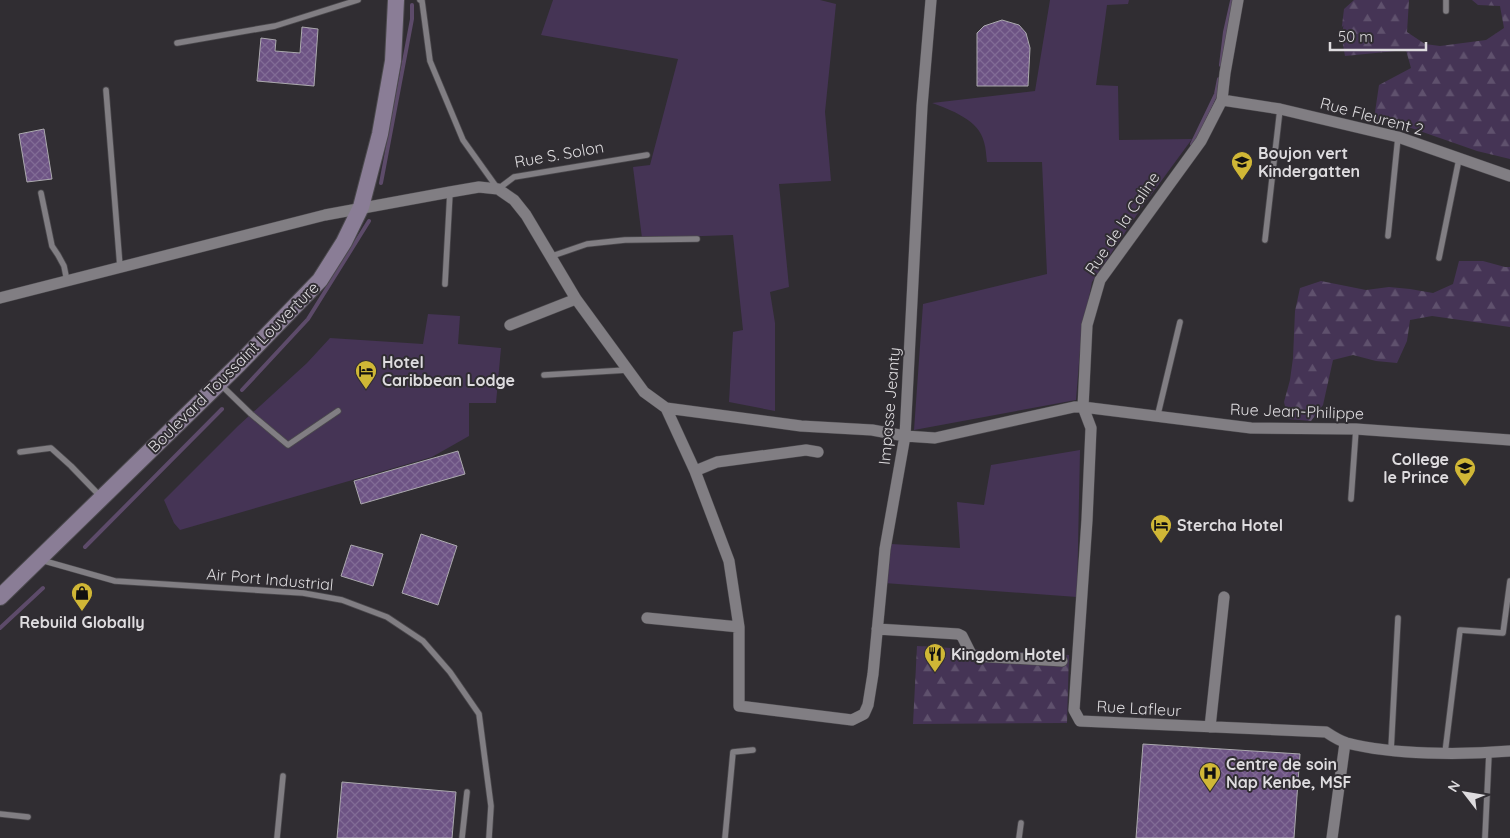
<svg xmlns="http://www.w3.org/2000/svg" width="1510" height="838" font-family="Quicksand,sans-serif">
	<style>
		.green { fill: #453455 }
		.forest { fill: url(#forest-firs) }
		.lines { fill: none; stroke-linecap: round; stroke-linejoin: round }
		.stream { stroke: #5d4b6a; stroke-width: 4 }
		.building { fill: url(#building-cross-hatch); stroke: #aba9ae }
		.service-casing { stroke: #4b494d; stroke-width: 7 }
		.minor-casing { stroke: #4b494d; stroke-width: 12 }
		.secondary-casing { stroke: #4b494d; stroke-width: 18 }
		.service { stroke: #817e83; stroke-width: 5.5 }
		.minor { stroke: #817e83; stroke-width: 11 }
		.secondary { stroke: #8a7d96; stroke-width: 16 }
		.labels { text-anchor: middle; stroke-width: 4; stroke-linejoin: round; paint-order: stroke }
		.street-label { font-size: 16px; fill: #dedcdf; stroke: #302d32 }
		.poi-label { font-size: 16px; font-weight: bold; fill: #dedcdf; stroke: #302d32; text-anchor: start }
	</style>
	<defs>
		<pattern id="forest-firs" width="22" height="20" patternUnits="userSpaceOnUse" patternTransform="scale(1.25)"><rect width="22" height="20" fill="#453455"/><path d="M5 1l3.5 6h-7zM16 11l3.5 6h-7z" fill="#5f516d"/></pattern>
		<pattern id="building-cross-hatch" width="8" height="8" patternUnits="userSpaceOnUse" patternTransform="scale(1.25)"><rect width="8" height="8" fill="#6d5384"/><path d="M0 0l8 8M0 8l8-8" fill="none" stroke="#816b95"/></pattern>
	</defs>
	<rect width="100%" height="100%" fill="#302d32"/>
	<path class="green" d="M553 0H820L836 4 825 112 831 181 779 184 789 287 770 292 775 323V411L729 402 733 332 743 330 733 235 642 238 633 167 650 165 678 59 541 35Z
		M1050 0H1129L1128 4 1107 5 1096 85 1118 86 1119 140 1192 139 1140 210 1092 282 1081 338 1076 400 914 430 923 304 1047 274 1042 162H987C986 155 986 148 984 142 979 120 951 110 932 103L1035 91Z
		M428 314 460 316 458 344 501 348 496 403H469V436L432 457 180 530 174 523 164 500 238 426 307 363 330 338 423 344Z
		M1080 450 1077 597 884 583 891 544 960 548 957 502 984 505 991 465Z"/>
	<path class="forest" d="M1354 0H1409L1407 32 1425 44 1440 46 1486 40 1504 28 1500 6 1478 5 1472 0H1510V159L1477 151 1394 122 1374 119 1379 85 1411 68 1406 50 1345 56 1341 34 1344 9Z
		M1459 261H1483L1505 267H1510V327L1432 316 1410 320 1407 341 1397 363 1376 361 1353 355 1333 360 1323 405 1311 421 1288 419 1284 402 1290 380 1293 358 1295 311 1300 288 1321 281 1366 290 1389 287 1410 289 1433 293 1453 284Z
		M917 646 1069 655 1067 723 913 724Z"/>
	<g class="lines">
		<path class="stream" d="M1221 65 1225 32 1232 1
			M1192 144 1216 94 1219 79
			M381 183 412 19V5
			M242 390 308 319 369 221
			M85 547 222 409
			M0 628 43 588"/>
	</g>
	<path class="building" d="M1002 20 1019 25 1026 33 1030 48 1028 86H977V33L984 26Z
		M302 27 318 29 314 86 257 81 261 38 276 40 275 51 300 53Z
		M44 129 52 179 27 182 19 134Z
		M458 451 465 474 361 504 354 481Z
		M421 534 457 546 438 605 402 593Z
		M351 545 383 554 373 586 341 576Z
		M1143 744 1300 754 1294 838H1136Z
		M342 782 456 792 452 838H337Z"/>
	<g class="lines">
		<g class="service-casing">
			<path id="service" d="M420 0 422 1 430 61 463 140 498 189 514 177 647 155
				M1446 11V0
				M177 43 275 26 358 0
				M106 90 120 267
				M41 193 52 246 58 255 64 266 67 281
				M1388 236 1398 137
				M1265 240 1280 109
				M552 256 587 244 625 240 697 239
				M1439 258 1459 159
				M445 284 450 192
				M544 375 627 370
				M221 385 251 414 288 445 338 411
				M1157 418 1180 322
				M20 452 51 448 71 466 100 496
				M1351 499 1356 429
				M41 560 115 581 303 593 342 600 387 617 423 641 450 672 479 714 491 806 489 838
				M1391 750 1398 618
				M1445 753 1460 630 1503 633 1510 581
				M0 814 28 817
				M277 838 283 776
				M462 838 467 792
				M725 838 733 752 753 750
				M1019 838 1021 823
				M1485 838 1489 753"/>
		</g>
		<g class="minor-casing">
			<path id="minor" d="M1238 0 1225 73 1222 100 1201 141 1100 280 1087 325 1083 407 1091 428 1087 520 1074 710 1080 721 1326 732C1332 736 1340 741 1347 743 1394 755 1462 755 1510 751
				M1222 100 1280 109 1398 137 1510 176
				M0 298 325 215 450 192 479 187 498 189 514 200 526 215 576 299 644 392 666 408 695 471 729 561 739 627V706L852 720 864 714 868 705 873 674 885 549 905 436 922 106 931 0
				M510 325 576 299
				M666 408 801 426 872 430 905 436 935 438 1074 407H1083L1251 428 1356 429 1510 440
				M695 471 717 462 806 450 818 452
				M647 618 739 627
				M877 629 958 634 962 636 971 654 976 656 1062 661
				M1210 727 1224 597
				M1332 838 1345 743"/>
		</g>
		<g class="secondary-casing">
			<path id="secondary" d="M0 597 239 364 320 280 344 242 361 207 380 134 393 61 396 0"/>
		</g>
		<use href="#service" class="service"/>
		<use href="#minor" class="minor"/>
		<use href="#secondary" class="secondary"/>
	</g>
	<defs>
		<g id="school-pin" transform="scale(1.125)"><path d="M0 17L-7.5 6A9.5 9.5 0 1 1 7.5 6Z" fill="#d0b736" stroke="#302d32"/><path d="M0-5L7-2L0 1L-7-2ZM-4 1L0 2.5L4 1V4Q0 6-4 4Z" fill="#111"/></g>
		<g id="hotel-pin" transform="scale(1.125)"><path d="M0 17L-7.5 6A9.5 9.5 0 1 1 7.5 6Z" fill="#d0b736" stroke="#302d32"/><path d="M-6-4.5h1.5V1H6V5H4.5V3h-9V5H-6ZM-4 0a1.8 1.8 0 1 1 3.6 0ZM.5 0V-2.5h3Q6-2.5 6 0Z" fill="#111"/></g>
		<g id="shop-pin" transform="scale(1.125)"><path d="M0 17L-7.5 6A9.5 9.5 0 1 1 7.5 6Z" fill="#d0b736" stroke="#302d32"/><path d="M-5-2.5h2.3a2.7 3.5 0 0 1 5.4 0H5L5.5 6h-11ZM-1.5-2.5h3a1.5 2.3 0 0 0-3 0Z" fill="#111"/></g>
		<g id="restaurant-pin" transform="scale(1.125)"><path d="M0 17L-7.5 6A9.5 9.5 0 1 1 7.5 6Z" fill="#d0b736" stroke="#302d32"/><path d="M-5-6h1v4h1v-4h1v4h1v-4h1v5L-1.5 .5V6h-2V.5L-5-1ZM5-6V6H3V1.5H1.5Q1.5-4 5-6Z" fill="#111"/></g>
		<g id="hospital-pin" transform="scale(1.125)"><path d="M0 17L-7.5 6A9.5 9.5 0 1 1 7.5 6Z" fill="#d0b736" stroke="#302d32"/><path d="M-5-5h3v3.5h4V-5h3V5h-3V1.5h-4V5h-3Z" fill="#111"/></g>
	</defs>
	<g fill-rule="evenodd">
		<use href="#school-pin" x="1242" y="162"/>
		<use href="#hotel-pin" x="366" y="371"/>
		<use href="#school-pin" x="1465" y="468"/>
		<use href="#hotel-pin" x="1161" y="525"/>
		<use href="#shop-pin" x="82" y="593"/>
		<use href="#restaurant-pin" x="935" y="654"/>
		<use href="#hospital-pin" x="1210" y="773"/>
	</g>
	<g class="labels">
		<g class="street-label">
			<text transform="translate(1372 116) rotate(15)" y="6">Rue Fleurent 2</text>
			<text transform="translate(559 154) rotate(-10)" y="6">Rue S. Solon</text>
			<text transform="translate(1122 223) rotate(-56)" y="6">Rue de la Caline</text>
			<text transform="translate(233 367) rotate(-45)" y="6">Boulevard Toussaint Louverture</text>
			<text transform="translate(889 406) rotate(-85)" y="6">Impasse Jeanty</text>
			<text transform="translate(1297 411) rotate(2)" y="6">Rue Jean-Philippe</text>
			<text transform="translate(270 579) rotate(5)" y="6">Air Port Industrial</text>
			<text transform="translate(1139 708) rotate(3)" y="6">Rue Lafleur</text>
		</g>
		<g class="poi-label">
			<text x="1258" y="159">Boujon vert<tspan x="1258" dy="18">Kindergatten</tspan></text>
			<text x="382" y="368">Hotel<tspan x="382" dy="18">Caribbean Lodge</tspan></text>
			<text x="1449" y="465" text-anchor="end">College<tspan x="1449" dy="18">le Prince</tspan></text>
			<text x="1177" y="531">Stercha Hotel</text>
			<text x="82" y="628" text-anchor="middle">Rebuild Globally</text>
			<text x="951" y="660">Kingdom Hotel</text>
			<text x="1226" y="770">Centre de soin<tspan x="1226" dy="18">Nap Kenbe, MSF</tspan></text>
		</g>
	</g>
	<g transform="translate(1465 793) rotate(301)" stroke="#302d32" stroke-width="4" paint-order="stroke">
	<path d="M0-4L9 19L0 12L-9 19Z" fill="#dedcdf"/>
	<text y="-8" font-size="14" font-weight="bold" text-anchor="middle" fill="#dedcdf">N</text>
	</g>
	<path d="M1330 42v8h96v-8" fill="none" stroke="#dedcdf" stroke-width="2.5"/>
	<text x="1338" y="42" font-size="15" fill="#dedcdf" stroke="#302d32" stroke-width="4" paint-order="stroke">50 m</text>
</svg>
